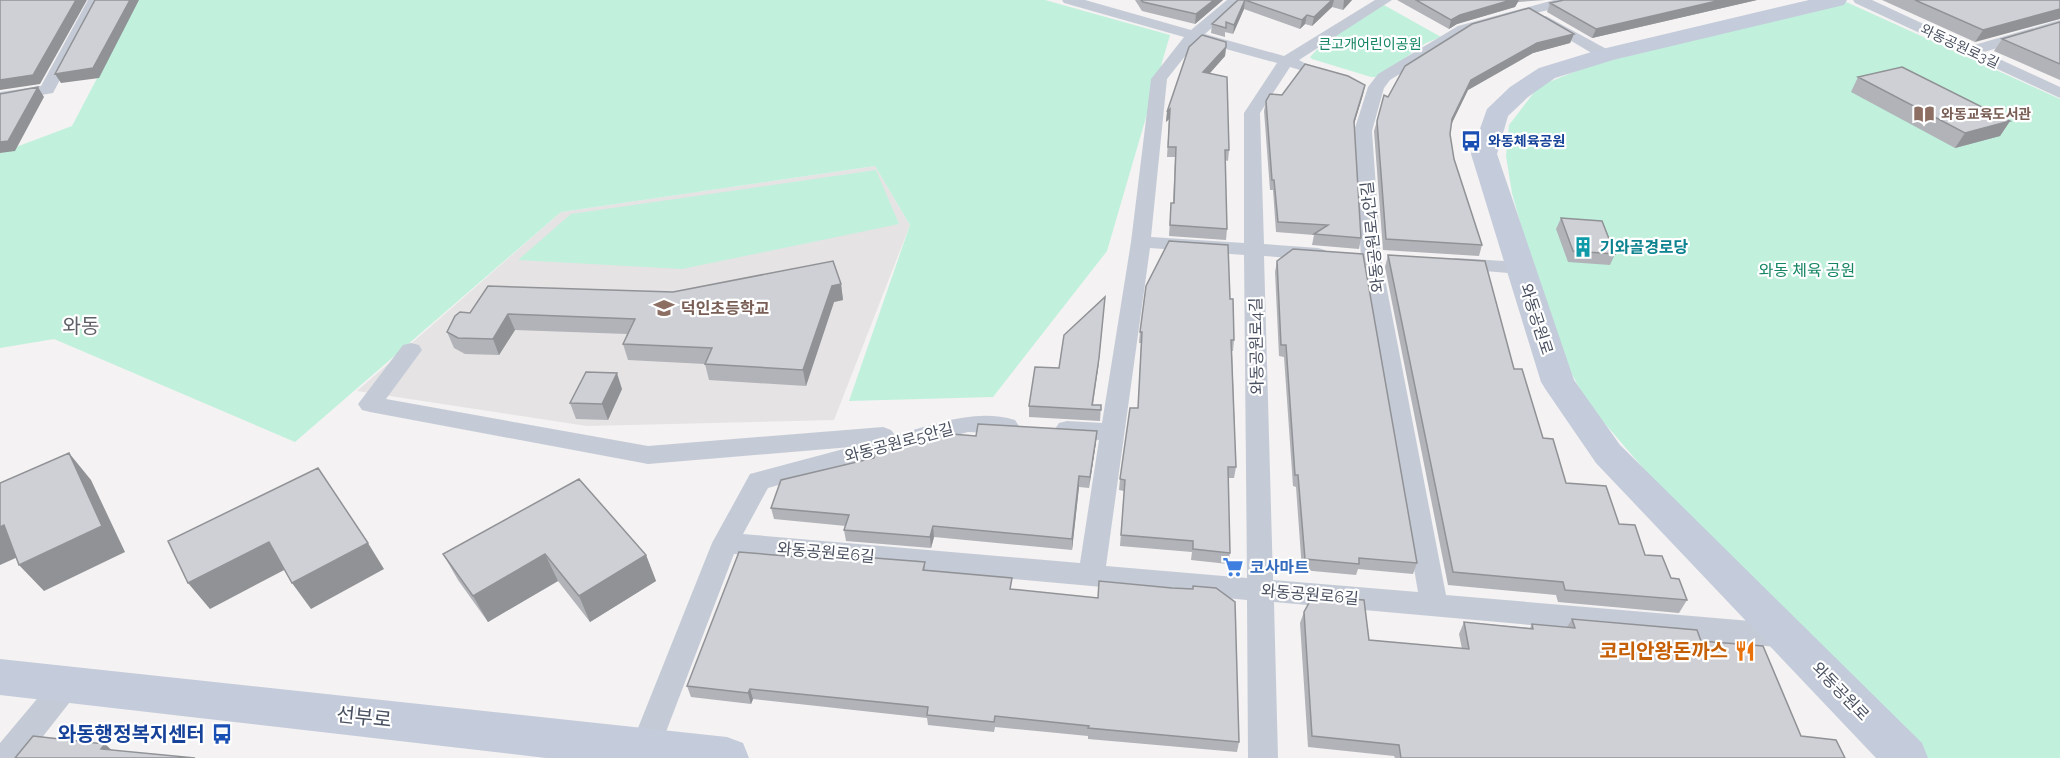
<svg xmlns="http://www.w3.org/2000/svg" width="2060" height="758" font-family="Raleway,'Noto Sans KR',sans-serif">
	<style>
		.education { fill: #e5e3e4 }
		.green { fill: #c1f1dd }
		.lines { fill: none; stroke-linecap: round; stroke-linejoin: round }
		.street { fill: #c5cbd6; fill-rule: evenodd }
		.secondary { fill: #c4cbda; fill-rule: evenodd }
		.wall { fill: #b1b3b8 }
		.shaded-wall { fill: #909296 }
		.building { fill: #ced0d6; stroke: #909296; stroke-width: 1.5 }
		.labels { text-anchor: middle; stroke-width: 4.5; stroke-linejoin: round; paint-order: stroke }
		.far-park-label { font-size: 14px; fill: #158564; stroke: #fff }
		.far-street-label { font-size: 14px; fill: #495060; stroke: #fff }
		.far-education-label { font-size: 14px; font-weight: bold; fill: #785e54; stroke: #fff; text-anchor: start }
		.far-transit-label { font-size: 14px; font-weight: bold; fill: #164399; stroke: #fff; text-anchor: start }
		.street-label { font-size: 16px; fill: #495060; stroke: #fff }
		.culture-label { font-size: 16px; font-weight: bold; fill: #0d838f; stroke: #fff; text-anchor: start }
		.park-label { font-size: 16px; fill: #158564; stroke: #fff }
		.education-label { font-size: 16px; font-weight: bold; fill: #785e54; stroke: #fff; text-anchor: start }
		.shop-label { font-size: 16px; font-weight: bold; fill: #366cbe; stroke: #fff; text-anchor: start }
		.quarter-label { font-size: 20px; fill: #5e6067; stroke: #fff }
		.near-food-label { font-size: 20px; font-weight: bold; fill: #c56008; stroke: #fff; text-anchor: end }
		.near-street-label { font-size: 20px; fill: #495060; stroke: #fff }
		.near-transit-label { font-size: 20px; font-weight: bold; fill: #164399; stroke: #fff; text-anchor: end }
	</style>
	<rect width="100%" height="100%" fill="#f4f2f2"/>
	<path class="education" d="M875 166 910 225 834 420 587 426 357 391 561 212Z"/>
	<path class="green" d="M138 0H1045L1170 35 1107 251 993 397 849 401 910 225 875 166 561 212 295 442 54 339 0 348V153L72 126Z
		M1842 0 2060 99V758H1893L1588 404 1552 337 1512 193 1506 156 1509 125 1539 86 1589 66Z
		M1384 5 1441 37 1426 43 1378 77H1371L1312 59 1310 57 1344 22Z
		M876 170 899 224 682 269 518 260 571 214Z"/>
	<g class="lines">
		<path class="street" d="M88 0H102L53 93 0 102V92L41 86Z
			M1062 0H1085L1191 30 1227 0H1243L1205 34 1284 56 1375 0H1392L1299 60 1308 65 1306 68 1300 70 1290 67 1260 113 1264 244 1318 248 1325 250 1328 254 1325 258 1318 260 1264 256 1273 580 1418 592 1361 258 1354 131 1368 87 1378 74 1458 26 1554 0H1581L1579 3 1531 14 1468 32 1390 80 1384 88 1372 131 1381 258 1446 595 1787 624 1797 628 1801 636 1797 644 1787 648 1274 602 1278 758H1248L1247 600 734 554 656 758H634L630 748 712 543 750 474 851 447 648 464 370 412 362 410 358 404 403 345 411 343 419 345 422 350 386 399 648 446 883 427 891 430 895 435C934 425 975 408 1015 420L1019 426 1015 432 1007 434 968 432 768 488 743 534 1080 563 1099 440 1059 435 1055 429 1059 423 1067 421 1102 423 1131 242 1151 79 1184 37 1064 3ZM1197 41 1277 63 1244 113V243L1151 237 1167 79ZM1150 248 1244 255 1247 578 1106 566Z
			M1853 0H1872L1971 46 2060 20V30L1984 52 2060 87V98L1855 3Z
			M1546 16 1612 52 1614 55 1612 58H1600L1541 23 1539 20Z
			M1456 258 1520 262 1527 264 1530 268 1527 272 1520 274 1449 268 1446 264 1449 260Z
			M67 671 77 675 81 684 77 693 26 758H0V743L57 675Z"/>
		<path class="secondary" d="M1809 0H1847L1844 5 1613 60 1555 78 1528 97 1508 116 1497 154 1574 380 1620 445 1922 743 1928 758H1876L1596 463 1546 390 1541 382 1471 154 1487 109 1510 87 1539 68 1598 50Z
			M0 659 727 737 743 743 749 758H546L0 695Z"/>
	</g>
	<path class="wall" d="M1135 0H1223L1195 24 1142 11Z
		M1238 0H1352L1343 10 1332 7 1312 26 1305 24 1300 29 1244 9 1233 34 1225 32V37L1211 33 1212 24Z
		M1397 0H1546L1518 2 1515 7 1457 24 1449 29Z
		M1564 0H1757L1592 38 1547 12 1550 3Z
		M1882 0H2060L1975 42Z
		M2060 22V80L1994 51 2002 39Z
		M1574 34 1570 43 1533 53 1468 90 1451 125 1450 134 1454 159 1482 245 1479 256 1383 250 1374 131 1377 121 1388 97Z
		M1226 47 1225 56 1210 73 1229 150 1228 161 1225 160 1227 229 1226 240 1169 236 1171 203H1173L1175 157H1167L1169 119 1166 122 1167 112Z
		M1858 77 2010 121 2000 136 1955 148 1851 92Z
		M1365 85 1354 123 1361 238 1359 249 1312 245 1314 235 1276 232 1273 190H1270L1264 111 1266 101 1282 95Z
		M1561 218 1615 254 1610 265 1568 262 1556 229Z
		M1388 255 1514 369 1543 438 1566 483 1619 524 1645 555 1671 578 1687 600 1679 613 1558 602 1556 595 1448 585 1385 267Z
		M1277 261 1417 563 1413 574 1358 569 1356 575 1302 570 1296 487 1293 486 1284 357 1279 356 1275 272Z
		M841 284 843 300 834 302 806 386 709 380 705 364 628 360 623 344 627 334 515 330 499 355 465 354 454 348 447 332 470 313 673 292Z
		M1230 299 1234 340 1233 351H1232L1236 467 1234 478H1228L1230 553 1228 564 1191 560 1192 552 1120 546 1124 491 1119 490 1120 479 1138 408 1141 343H1139L1140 332Z
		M1104 308 1098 369 1093 405H1101L1100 421 1029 417V406L1059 368Z
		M622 389 608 420 576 419 570 403Z
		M1097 431 1096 442 1089 488 1079 487 1072 550 934 537 931 548 846 541 844 530 846 526 774 519 771 508 874 458 976 436Z
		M443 554 646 555 656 581 590 622 558 581 488 622 458 580Z
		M835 560 925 562V570L1012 589 1239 742 1237 752 1088 739V736L995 727 994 732 928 725 927 718 753 699 751 704 691 697 687 686Z
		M1304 612 1369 640 1462 649 1459 634 1464 622 1530 628 1532 624 1567 627 1572 619 1701 641 1801 736 1845 758H1395L1394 756 1308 747 1300 623Z"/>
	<path class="shaded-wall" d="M76 0H87L40 84 0 90V80Z
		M130 0H139L99 78 61 83 55 74Z
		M1214 0H1223L1195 24 1196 14Z
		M1245 0 1244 9 1233 34 1234 25Z
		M1332 0H1334L1332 7 1312 26 1314 17Z
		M1345 0H1352L1343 10 1344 0Z
		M1511 0H1519L1515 7 1457 24 1449 29 1451 20 1460 15Z
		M1721 0H1757L1592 38 1596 29Z
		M2060 9V19L1975 42 1983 30Z
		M1307 15 1305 24 1300 29 1302 20Z
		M1574 34 1570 43 1533 53 1468 90 1449 129 1452 119 1471 80 1537 43Z
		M1226 47 1225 56 1202 82 1203 72Z
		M1365 85 1363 95 1352 131 1354 121Z
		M38 87 44 97 15 151 0 153V142Z
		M1170 109 1169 119 1166 122 1167 112Z
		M2010 121 2000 136 1955 148 1965 133Z
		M841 284 843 300 834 302 806 386 803 370 832 286Z
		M1105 297 1098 369 1091 409Z
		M508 314 515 330 499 355 493 339Z
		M617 373 622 389 608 420 602 404Z
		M1097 431 1096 442 1089 488 1090 477Z
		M69 453 91 480 125 552 44 591 19 565Z
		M1079 476V487L1072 550V539Z
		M4 525 29 552 0 565V527Z
		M933 526 934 537 931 548 930 537Z
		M269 542 288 568 210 609 188 583Z
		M368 543 384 569 311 609 292 583Z
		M545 554 558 581 488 622 473 596Z
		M646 555 656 581 590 622 579 596Z
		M750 689 753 699 751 704 748 693Z
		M105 744 116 754 101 749Z"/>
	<path class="building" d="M0 0H76L33 75 0 80Z
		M95 0H130L93 68 55 74Z
		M1141 0H1214L1196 14 1143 2Z
		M1238 0H1245L1234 25 1226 22V28L1212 24Z
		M1245 0H1332L1314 17 1307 15 1302 20Z
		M1416 0H1511L1460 15 1451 20Z
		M1564 0H1721L1596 29 1550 3Z
		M1915 0H2060V9L1983 30Z
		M1529 8 1574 34 1537 43 1471 80 1452 119 1450 134 1454 159 1482 245 1386 239 1377 121 1384 95 1388 97 1405 66 1472 24Z
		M2060 22V64L2002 39Z
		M1202 35 1226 42V47L1203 72 1227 77 1229 150H1225L1227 229 1170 225 1171 203H1174L1176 147H1168L1170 109 1167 112 1189 47Z
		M1305 64 1348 76 1365 85 1354 121 1361 238 1314 234 1328 225 1278 222 1274 180H1272L1266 101 1270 94 1282 95Z
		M1902 67 2010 121 1965 133 1858 77Z
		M38 87 8 141 0 142V94Z
		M1561 218 1602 221 1615 254 1573 251Z
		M1169 241 1228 245 1230 299H1233L1234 340H1231L1236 467H1228L1230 553 1193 549V541L1121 535 1125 480 1120 479 1130 408H1138L1142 332H1140L1146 286Z
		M1293 249 1363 254 1417 563 1359 558V564L1305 559 1298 475H1295L1286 345H1281L1277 261Z
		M1388 255 1485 261 1514 369H1522L1543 438 1553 439 1566 483 1606 486 1619 524 1635 525 1645 555 1662 556 1671 578 1679 579 1687 600 1565 590 1563 582 1453 572Z
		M833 261 841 284 832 286 803 370 705 364 712 348 623 344 635 319 508 314 493 339 458 338 447 332 455 316 460 312 470 313 488 286 673 292Z
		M1105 297 1099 358 1092 405H1101V410L1029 406 1035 367 1059 368 1064 335Z
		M586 372 617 373 602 404 570 403Z
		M978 424 1097 431 1090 477 1079 476 1072 539 933 526 930 537 844 530 849 515 771 508 781 480 874 458 875 454 939 433 976 436Z
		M69 453 102 526 19 565 4 525 0 527V483Z
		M318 468 368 543 292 583 269 542 188 583 168 541Z
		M579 479 646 555 579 596 545 554 473 596 443 554Z
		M739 552 835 560 837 555 925 562 923 570 1012 578 1010 589 1098 598 1099 581 1172 588 1193 589V586L1216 588 1235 602 1239 742 1088 728 1089 726 995 716 994 722 927 715 928 707 750 689 748 693 687 686Z
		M1322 597 1364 600 1369 640 1469 649 1464 622 1533 629 1532 624 1575 628 1572 619 1697 630 1701 641 1763 646 1801 736 1836 740 1845 758H1401L1399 745 1312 736 1304 612 1310 601Z
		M33 736 105 744 101 749 195 758H15Z"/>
	<defs>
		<g id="library-bare" transform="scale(1.62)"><path d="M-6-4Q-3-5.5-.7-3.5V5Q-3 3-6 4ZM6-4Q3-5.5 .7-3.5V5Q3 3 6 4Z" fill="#8d6e63" stroke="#fff" stroke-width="2.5" paint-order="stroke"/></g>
		<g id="bus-bare" transform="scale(1.62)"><path d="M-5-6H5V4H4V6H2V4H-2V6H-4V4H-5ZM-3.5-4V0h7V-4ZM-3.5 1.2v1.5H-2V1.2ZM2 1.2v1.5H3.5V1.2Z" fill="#1a4fb4" stroke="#fff" stroke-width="2.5" paint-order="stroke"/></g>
		<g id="building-bare" transform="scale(1.62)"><path d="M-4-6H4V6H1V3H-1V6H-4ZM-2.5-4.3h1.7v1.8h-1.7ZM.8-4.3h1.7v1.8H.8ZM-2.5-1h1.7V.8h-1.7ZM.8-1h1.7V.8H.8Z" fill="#0f9aa8" stroke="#fff" stroke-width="2.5" paint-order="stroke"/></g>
		<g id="school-bare" transform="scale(1.62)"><path d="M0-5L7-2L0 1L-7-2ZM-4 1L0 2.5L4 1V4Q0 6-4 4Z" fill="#8d6e63" stroke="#fff" stroke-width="2.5" paint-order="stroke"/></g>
		<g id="supermarket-bare" transform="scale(1.62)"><path d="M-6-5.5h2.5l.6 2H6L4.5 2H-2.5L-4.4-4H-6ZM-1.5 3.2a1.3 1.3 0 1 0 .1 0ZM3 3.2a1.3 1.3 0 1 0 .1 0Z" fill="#3f7fe0" stroke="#fff" stroke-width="2.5" paint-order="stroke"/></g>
		<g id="restaurant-bare" transform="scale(1.62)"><path d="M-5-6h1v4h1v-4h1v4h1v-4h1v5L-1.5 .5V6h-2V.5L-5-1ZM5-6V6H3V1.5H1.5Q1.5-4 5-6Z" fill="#e8710a" stroke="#fff" stroke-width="2.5" paint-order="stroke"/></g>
	</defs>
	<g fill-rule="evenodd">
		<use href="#library-bare" x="1924" y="114"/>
		<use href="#bus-bare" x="1471" y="141"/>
		<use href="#building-bare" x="1583" y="247"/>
		<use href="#school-bare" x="664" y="308"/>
		<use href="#supermarket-bare" x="1233" y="567"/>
		<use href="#restaurant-bare" x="1745" y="651"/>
		<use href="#bus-bare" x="222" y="734"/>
	</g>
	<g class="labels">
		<g class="far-park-label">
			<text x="1370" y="49">큰고개어린이공원</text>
		</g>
		<g class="far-street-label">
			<text transform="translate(1960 46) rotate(25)" y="5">와동공원로3길</text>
		</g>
		<g class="far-education-label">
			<text x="1941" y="119">와동교육도서관</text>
		</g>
		<g class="far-transit-label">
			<text x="1488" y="146">와동체육공원</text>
		</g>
		<g class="street-label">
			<text transform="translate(1372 237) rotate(-96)" y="6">와동공원로4안길</text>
			<text transform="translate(1537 319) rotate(72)" y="6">와동공원로</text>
			<text transform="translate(1256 346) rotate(-91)" y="6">와동공원로4길</text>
			<text transform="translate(899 442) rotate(-15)" y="6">와동공원로5안길</text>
			<text transform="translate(826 552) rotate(5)" y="6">와동공원로6길</text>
			<text transform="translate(1310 594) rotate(5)" y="6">와동공원로6길</text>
			<text transform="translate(1841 691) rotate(46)" y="6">와동공원로</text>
		</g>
		<g class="culture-label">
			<text x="1600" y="253">기와골경로당</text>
		</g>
		<g class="park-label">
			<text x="1807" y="276">와동 체육 공원</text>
		</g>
		<g class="education-label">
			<text x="681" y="314">덕인초등학교</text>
		</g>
		<g class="shop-label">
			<text x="1250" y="573">코사마트</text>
		</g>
		<g class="quarter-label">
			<text x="81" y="333">와동</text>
		</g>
		<g class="near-food-label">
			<text x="1728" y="658">코리안왕돈까스</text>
		</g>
		<g class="near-street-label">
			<text transform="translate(364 717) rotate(6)" y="7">선부로</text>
		</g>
		<g class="near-transit-label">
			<text x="205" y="741">와동행정복지센터</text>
		</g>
	</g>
</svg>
